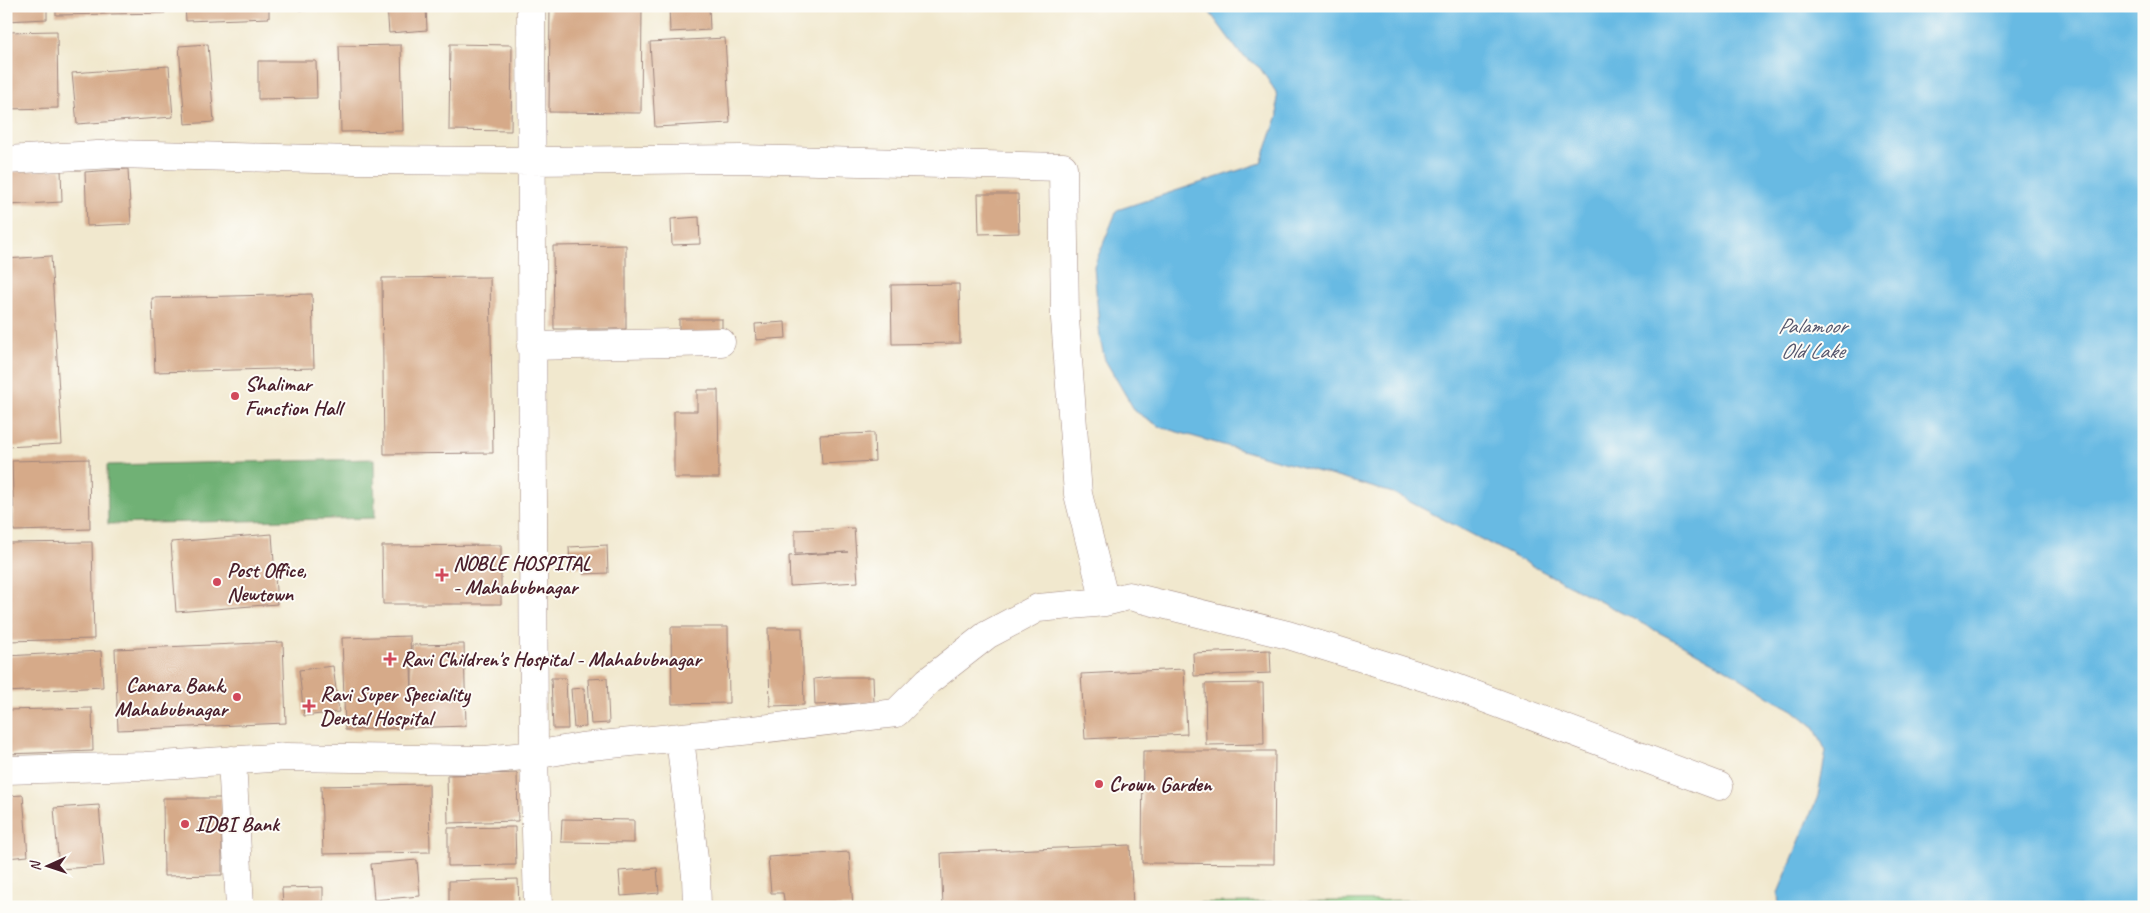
<svg xmlns="http://www.w3.org/2000/svg" width="2150" height="913" font-family="Caveat,sans-serif">
	<style>
		.green { fill: #8ace87; stroke: #6a7659 }
		.forest { fill: #6fb174; stroke: #5c6850 }
		.water { fill: #67bae3; stroke: #586c87 }
		.building { fill: #d6aa89 }
		.lines { fill: none; stroke-linecap: round; stroke-linejoin: round }
		.minor-casing { stroke: #9e847c; stroke-width: 29 }
		.minor { stroke: #fff; stroke-width: 28 }
		.poi-dot { fill: #d1495b; stroke: #fdfcf7; stroke-width: 2 }
		.labels { text-anchor: middle; stroke-width: 4; stroke-linejoin: round; paint-order: stroke }
		.poi-label { font-size: 21px; font-weight: bold; fill: #4a1f2b; stroke: #fdfcf7; text-anchor: start }
		.water-label { font-size: 22px; font-style: italic; fill: #54556b; stroke: #fdfcf7 }
	</style>
	<rect width="100%" height="100%" fill="#fdfcf7"/>
	<filter id="ink" filterUnits="userSpaceOnUse"><feTurbulence type="fractalNoise" baseFrequency=".02" numOctaves="2"/><feDisplacementMap in="SourceGraphic" scale="10" xChannelSelector="R" yChannelSelector="G"/><feConvolveMatrix kernelMatrix="1 2 1 2 8 2 1 2 1" color-interpolation-filters="sRGB"/></filter>
	<filter id="wash" filterUnits="userSpaceOnUse"><feTurbulence type="fractalNoise" baseFrequency=".0096" numOctaves="4" result="noise"/><feDisplacementMap in="SourceGraphic" scale="20" xChannelSelector="R" yChannelSelector="G"/><feGaussianBlur stdDeviation="1.12" result="paint"/><feColorMatrix in="noise" values="0 0 0 0 0 0 0 0 0 0 0 0 0 0 0 0 0 1.4 0 .05"/><feComposite in="paint" operator="in"/></filter>
	<g filter="url(#wash)">
		<rect width="100%" height="100%" fill="#f1e8ce"/>
		<path class="green" d="M1424 900 1426 907H1171L1170 903Z"/>
		<path class="forest" d="M374 459 375 518 108 524 107 465Z"/>
		<path class="water" d="M1205 6H2144V907H1779L1778 893 1818 796 1826 751 1814 727 1793 710 1771 698 1726 669 1685 646 1393 493 1160 427 1135 411 1105 360 1100 339 1094 266 1117 210 1261 163 1278 115 1276 92 1260 68 1239 52Z"/>
		<g id="blocks">
			<path class="building" d="M6 6H47V19L6 21Z
				M56 6H165V13L56 15Z
				M185 6H269V18L186 21Z
				M298 6H318L319 9 299 10Z
				M327 6H346V10L327 9Z
				M387 6H426L427 30 389 33Z
				M550 6H642L641 113 549 112Z
				M669 6H709L710 30 670 32Z
				M57 31 58 108 6 109V32Z
				M725 38 730 123 655 127 650 42Z
				M208 44 214 122 185 124 179 46Z
				M450 44 512 45 511 131 449 130Z
				M401 45 403 131 341 132 339 46Z
				M258 61H316L317 98 258 99Z
				M169 66 173 117 77 124 72 73Z
				M61 169 62 202 8 205 6 172Z
				M128 169 131 224 87 226 85 172Z
				M978 194H1018L1019 233 979 234Z
				M699 217 700 244 672 245 671 219Z
				M626 245V329H554L553 246Z
				M51 256 62 444 6 447V259Z
				M490 277 493 453 384 454 382 278Z
				M959 284 960 343 892 344 891 285Z
				M312 294 314 368 155 372 152 298Z
				M679 319H722V341H679Z
				M785 322 786 338 756 340 755 324Z
				M697 390H718L719 478H674V411H697Z
				M874 433 875 461 822 464 820 435Z
				M89 459 90 529 14 531 12 461Z
				M854 528 858 582 790 586 789 556 848 552 795 554V530Z
				M272 534 277 604 176 612 171 542Z
				M92 542 94 639 6 641V543Z
				M501 545V604H383L382 546Z
				M607 545 608 573 583 574V567H570L569 547Z
				M671 627H728L729 703 672 704Z
				M768 628H802L804 705 770 706Z
				M410 636 412 697V645L464 644 466 726 345 730 342 638Z
				M283 642 286 723 118 730 115 649Z
				M1270 650 1271 673 1194 676 1193 653Z
				M101 651 103 687 6 692V656Z
				M333 666 339 712 304 716 299 670Z
				M1184 669 1187 734 1085 739 1081 674Z
				M830 677H873L874 703 815 705 814 679Z
				M551 678H566L568 729H553Z
				M607 678 609 723 591 724 588 679Z
				M1263 683 1264 744 1206 745 1205 684Z
				M584 688 586 727 574 728 571 689Z
				M92 708 93 751 6 754V710Z
				M1143 751H1275L1274 864 1142 863Z
				M517 773 518 821 448 823 447 775Z
				M429 784 430 852 323 854 321 786Z
				M23 795 28 856 6 858V796Z
				M163 798H222V875L164 876Z
				M99 805 104 866 59 869 54 808Z
				M562 819 634 820V843L561 842Z
				M515 827 516 865 448 866V828Z
				M1130 845 1133 907H943L941 853Z
				M849 852 853 907H785L783 893H771L768 857Z
				M417 860 420 896 374 900 371 864Z
				M657 868 659 893 621 896 619 871Z
				M518 879 519 907H449V881Z
				M323 887V904L283 906 282 888Z"/>
		</g>
	</g>
	<g filter="url(#ink)">
		<use href="#blocks" fill-opacity="0" stroke="#9e847c" stroke-width="1"/>
		<g class="lines">
			<g class="minor-casing">
				<path id="minor" d="M531 6 534 755 538 907
					M6 160 115 154 354 160 530 161 741 159 1063 167 1065 319 1078 494 1105 602
					M531 346 721 342
					M680 738 696 876 697 907
					M232 760 240 907
					M6 770 145 766 286 757 485 760 534 755 581 747 752 730 896 713 928 681 987 635 1038 608 1105 602 1129 596 1288 635 1446 684 1719 786"/>
			</g>
			<use href="#minor" class="minor"/>
		</g>
	</g>
	<g class="poi-dot">
		<circle cx="235" cy="396" r="5"/>
		<path d="M439.5 567.5h5v5h5v5h-5v5h-5v-5h-5v-5h5z"/>
		<circle cx="217" cy="582" r="5"/>
		<path d="M387.5 651.5h5v5h5v5h-5v5h-5v-5h-5v-5h5z"/>
		<circle cx="237" cy="697" r="5"/>
		<path d="M306.5 698.5h5v5h5v5h-5v5h-5v-5h-5v-5h5z"/>
		<circle cx="1099" cy="784" r="5"/>
		<circle cx="185" cy="824" r="5"/>
	</g>
	<g class="labels">
		<g class="poi-label">
			<text x="245" y="391">Shalimar<tspan x="245" dy="24">Function Hall</tspan></text>
			<text x="453" y="570">NOBLE HOSPITAL<tspan x="453" dy="24">- Mahabubnagar</tspan></text>
			<text x="227" y="577">Post Office,<tspan x="227" dy="24">Newtown</tspan></text>
			<text x="401" y="666">Ravi Children's Hospital - Mahabubnagar</text>
			<text x="227" y="692" text-anchor="end">Canara Bank,<tspan x="227" dy="24">Mahabubnagar</tspan></text>
			<text x="320" y="701">Ravi Super Speciality<tspan x="320" dy="24">Dental Hospital</tspan></text>
			<text x="1109" y="791">Crown Garden</text>
			<text x="195" y="831">IDBI Bank</text>
		</g>
		<g class="water-label">
			<text x="1812" y="333">Palamoor<tspan x="1812" dy="25">Old Lake</tspan></text>
		</g>
	</g>
	<rect width="2150" height="913" fill="none" stroke="#fdfcf7" stroke-width="25"/>
	<g transform="translate(48 866) rotate(267)" stroke="#fdfcf7" stroke-width="4" paint-order="stroke">
	<path d="M0-4L9 19L0 12L-9 19Z" fill="#4a1f2b"/>
	<text y="-8" font-size="14" font-weight="bold" text-anchor="middle" fill="#4a1f2b">N</text>
	</g>
</svg>
